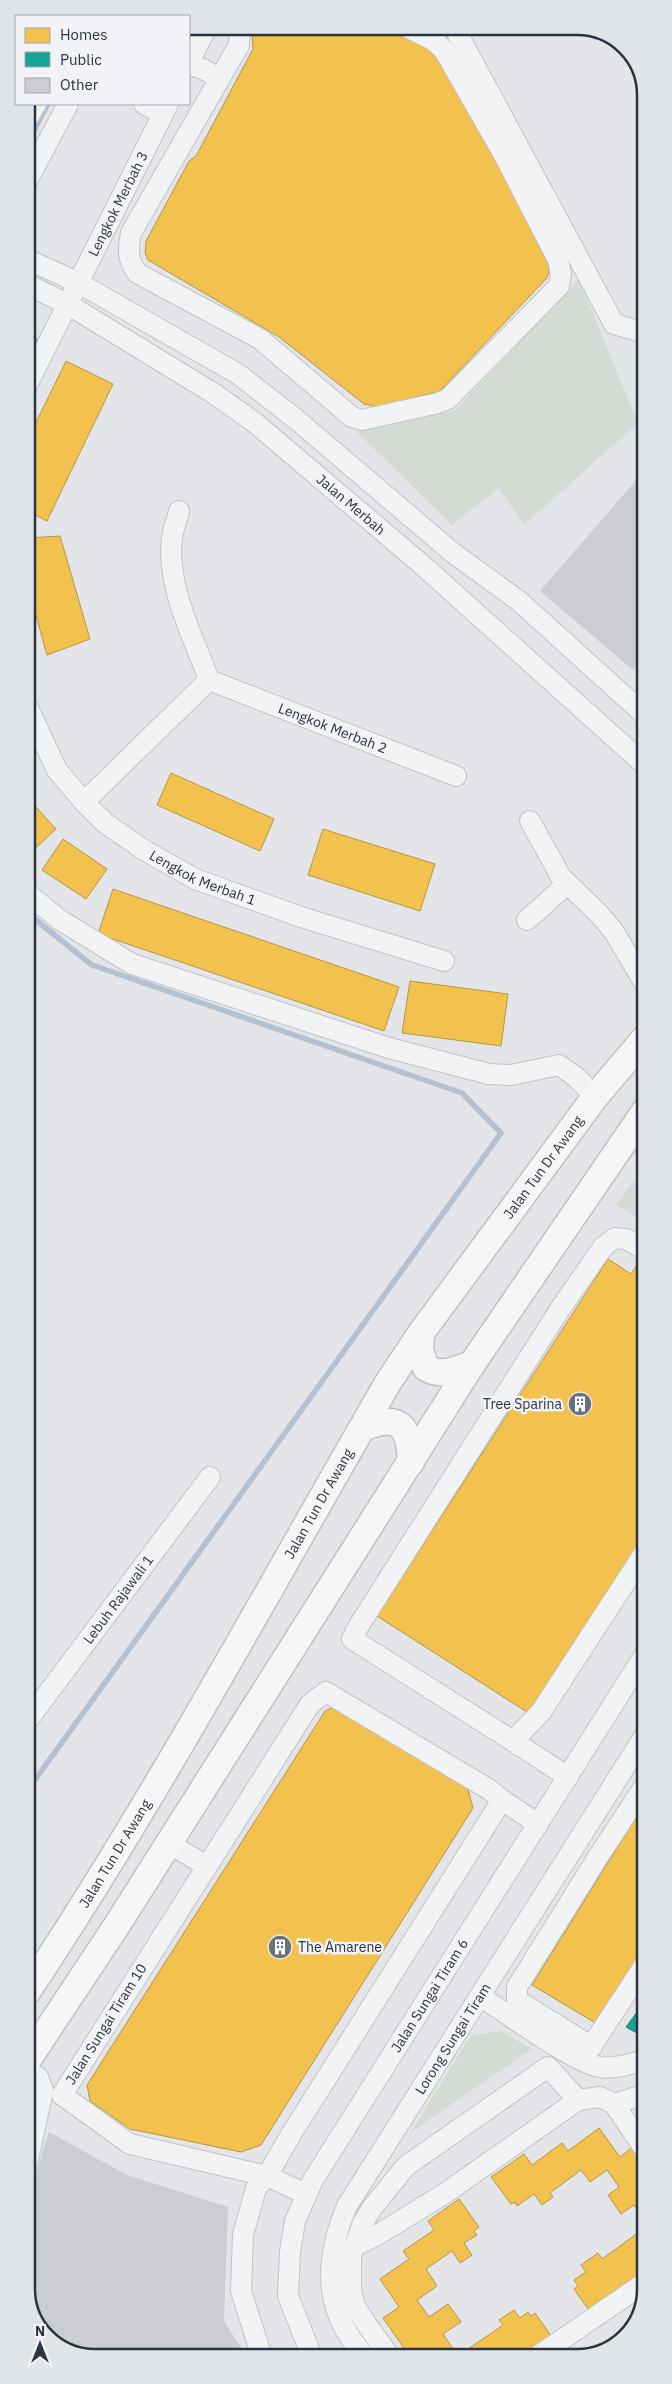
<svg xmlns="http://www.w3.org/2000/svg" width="672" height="2384" font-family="'IBM Plex Sans',sans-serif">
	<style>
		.green { fill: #d4dbd4 }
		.homes { fill: #f2c14e; stroke: #b6964a }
		.public { fill: #17a398; stroke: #1d817e }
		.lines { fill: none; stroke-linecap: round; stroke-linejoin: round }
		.stream { stroke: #b3c1d1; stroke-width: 5.5 }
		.building { fill: #cbcdd0 }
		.minor-casing { stroke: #c1c3c6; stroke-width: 22 }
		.major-casing { stroke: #c0c2c5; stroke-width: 29 }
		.minor { stroke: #f2f3f5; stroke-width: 20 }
		.major { stroke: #f6f6f7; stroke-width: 26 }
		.labels { text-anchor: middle; stroke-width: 5; stroke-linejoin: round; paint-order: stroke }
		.street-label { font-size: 14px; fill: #2b3240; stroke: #f1f3f7 }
		.poi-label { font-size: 14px; fill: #2b3240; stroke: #f1f3f7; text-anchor: end }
		.rim { fill: none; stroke: #2b3240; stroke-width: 2.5 }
	</style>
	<rect width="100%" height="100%" fill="#e3e5e8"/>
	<path class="green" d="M579 279 638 423 524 525 499 488 452 525 356 431 455 410Z
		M633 1182 645 1190V1223L616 1205Z
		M501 2031 532 2049 411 2132 471 2035Z"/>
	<path class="homes" d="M255 26 385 27 426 46 434 53 495 158 549 266V273L546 279 440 391 379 407 364 404 279 337 148 260 145 253 146 241 189 161 196 156 253 49 252 32Z
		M26 334 40 341 26 366Z
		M66 361 113 384 47 521 27 511 26 443Z
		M60 536 90 639 47 655 27 583V538Z
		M171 773 274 819 260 851 157 805Z
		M27 797 56 829 28 855 27 854Z
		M323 829 435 864 420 911 308 875Z
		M63 839 107 869 86 899 42 870Z
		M113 889 399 987 384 1031 98 934Z
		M410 981 508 994 501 1046 402 1033Z
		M608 1259 631 1274 640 1260 645 1263V1535L530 1714 377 1616Z
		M338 1705 468 1789 473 1808 261 2145 241 2152 130 2129 90 2101 87 2085 325 1711Z
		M645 1803 646 1946 597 2024 532 1985Z
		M599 2128 620 2157 635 2145 646 2160V2221L634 2205 621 2214 608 2195 619 2187 607 2170 590 2182 581 2170 550 2193 553 2197 542 2205 534 2194 517 2206 515 2202 511 2204 491 2177 524 2154 532 2165 562 2143 568 2151Z
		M459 2199 479 2227 474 2231 477 2235 464 2243 472 2255 460 2263 452 2251 426 2269 437 2286 417 2300 429 2317 448 2304 461 2322 443 2334 458 2356 503 2325 499 2320 514 2310 520 2318 528 2312 531 2316 535 2313 552 2337 525 2357H410L383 2318 399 2307 380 2279 409 2259 403 2251 434 2230 428 2221Z
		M646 2227V2275L591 2313 574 2289 578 2286 574 2280 586 2272 581 2265 598 2253 602 2259Z"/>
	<path class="public" d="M646 2000V2045L638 2047 644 2037 626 2027Z"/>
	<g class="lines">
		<path class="stream" d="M26 145 48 104
			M27 913 92 965 462 1093 501 1133 27 1791"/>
	</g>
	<path class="building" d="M645 470V657L633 670 540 591Z
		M49 2132 127 2175 228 2207 224 2321 247 2357 90 2358 50 2341 28 2303V2198Z"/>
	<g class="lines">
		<g class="minor-casing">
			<g id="minor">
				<path d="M240 26 239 45 131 233C128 249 127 259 137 273L260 339 352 417 362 420 438 403 448 399 559 286 561 274 558 260 503 153 444 50 433 40 407 27"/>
				<path d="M454 27 614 324 645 333"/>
				<path d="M189 63 207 26"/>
				<path d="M189 65 203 69 220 79"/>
				<path d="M144 104 163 114"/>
				<path d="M26 121 36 104"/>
				<path d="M26 183 68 104"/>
				<path d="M26 259 77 282 238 374 297 420 453 553 519 601 645 715"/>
				<path id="s1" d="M26 284 69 305 213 393 254 422 420 563 645 765"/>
				<path id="s2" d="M26 387 168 104"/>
				<path id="s3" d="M179 511C177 520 173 529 172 538 166 586 193 636 209 680L456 776"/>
				<path id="s4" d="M27 706 57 770 84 802 105 823 144 850 195 879 301 917 444 961"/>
				<path d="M84 802 209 680"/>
				<path d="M530 821 561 877 600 915 614 932 645 984"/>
				<path d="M27 893 60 920 132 964 389 1048 489 1074 511 1075 559 1065 577 1078 595 1097"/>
				<path d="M527 920 567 884"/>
				<path d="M645 1250 626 1239 615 1238 603 1247 560 1309 358 1627 352 1639 513 1741 541 1712 645 1552"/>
				<path id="s5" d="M27 1721 210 1477"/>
				<path d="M513 1741 568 1777"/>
				<path d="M502 1800 538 1824"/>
				<path d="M168 1843 207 1866"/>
				<path d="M481 1997C507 2013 574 2063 600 2067 614 2070 632 2063 646 2060"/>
				<path d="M592 2047 517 2000V1987L598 1857 645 1785"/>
				<path d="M585 2056 646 1963"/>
				<path d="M27 2072 38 2077 43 2090 28 2160"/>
				<path d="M614 2104 646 2094"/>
				<path d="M353 2247 379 2234 444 2194 578 2100 600 2097 614 2104 646 2151"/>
				<path d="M538 2356 646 2282"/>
				<path d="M262 2357 241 2291 243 2235 256 2188 267 2176 290 2136 502 1800 490 1790 326 1692 310 1704 62 2095 130 2144 267 2176 306 2194"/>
				<path id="s6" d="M312 2357 288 2296 290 2252 295 2221 313 2180 645 1654"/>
				<path id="s7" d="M365 2357C357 2347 348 2336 343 2325 323 2287 331 2243 347 2206L645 1735"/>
				<path d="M390 2357 365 2322 355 2306 351 2292V2256L363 2223 372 2208 406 2166 548 2067 578 2100"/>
			</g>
		</g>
		<g class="major-casing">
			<g id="major">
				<path d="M421 1333 420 1350 426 1368C442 1377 456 1370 472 1364"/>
				<path d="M362 1428C400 1413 409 1425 411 1462"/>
				<path id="s8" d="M27 1992C158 1795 270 1586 389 1381L421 1333 595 1097 645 1038"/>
				<path d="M27 2061 119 1922 472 1364 645 1111"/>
			</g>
		</g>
		<use href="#minor" class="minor"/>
		<use href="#major" class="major"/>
	</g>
	<defs>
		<g id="building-disc" transform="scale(1.25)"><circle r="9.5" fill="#6b717b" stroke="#f1f3f7"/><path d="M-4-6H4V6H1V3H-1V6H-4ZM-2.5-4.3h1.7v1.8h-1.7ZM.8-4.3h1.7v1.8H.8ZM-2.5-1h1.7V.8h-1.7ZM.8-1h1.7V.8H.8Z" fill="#fff"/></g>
	</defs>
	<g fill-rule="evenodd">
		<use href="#building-disc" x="580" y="1404"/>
		<use href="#building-disc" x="280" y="1947"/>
	</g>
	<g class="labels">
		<g class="street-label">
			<text dy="5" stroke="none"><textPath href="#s2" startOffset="205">Lengkok Merbah 3</textPath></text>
			<text dy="5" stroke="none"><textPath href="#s1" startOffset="394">Jalan Merbah</textPath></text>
			<text dy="5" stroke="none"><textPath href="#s3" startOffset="309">Lengkok Merbah 2</textPath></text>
			<text dy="5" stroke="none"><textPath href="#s4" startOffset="255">Lengkok Merbah 1</textPath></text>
			<text dy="5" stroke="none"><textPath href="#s8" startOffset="974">Jalan Tun Dr Awang</textPath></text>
			<text dy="5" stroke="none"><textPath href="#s8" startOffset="569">Jalan Tun Dr Awang</textPath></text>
			<text dy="5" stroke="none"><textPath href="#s5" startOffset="152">Lebuh Rajawali 1</textPath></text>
			<text dy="5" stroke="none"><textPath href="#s8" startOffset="164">Jalan Tun Dr Awang</textPath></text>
			<text dy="5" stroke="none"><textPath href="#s6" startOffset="404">Jalan Sungai Tiram 6</textPath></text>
			<text transform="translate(106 2024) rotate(-58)" y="5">Jalan Sungai Tiram 10</text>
			<text dy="5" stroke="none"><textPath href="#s7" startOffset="360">Lorong Sungai Tiram</textPath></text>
		</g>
		<g class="poi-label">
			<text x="562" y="1409">Tree Sparina</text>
			<text x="298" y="1952" text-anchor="start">The Amarene</text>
		</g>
	</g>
	<path d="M0 0H672V2384H0ZM95 35H577A60 60 0 0 1 637 95V2289A60 60 0 0 1 577 2349H95A60 60 0 0 1 35 2289V95A60 60 0 0 1 95 35Z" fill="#e1e4e8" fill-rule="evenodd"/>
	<path class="rim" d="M95 35H577A60 60 0 0 1 637 95V2289A60 60 0 0 1 577 2349H95A60 60 0 0 1 35 2289V95A60 60 0 0 1 95 35Z"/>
	<rect x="15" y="15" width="175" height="90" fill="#f1f3f7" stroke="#a2a6ae"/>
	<rect x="25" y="28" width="25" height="15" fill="#f2c14e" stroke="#a2a6ae"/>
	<text x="60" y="40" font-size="15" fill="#2b3240">Homes</text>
	<rect x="25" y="52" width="25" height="15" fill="#17a398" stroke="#a2a6ae"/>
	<text x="60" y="65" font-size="15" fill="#2b3240">Public</text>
	<rect x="25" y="78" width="25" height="15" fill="#cbcdd0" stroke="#a2a6ae"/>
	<text x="60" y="90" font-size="15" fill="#2b3240">Other</text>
	<g transform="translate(40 2344)" stroke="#f1f3f7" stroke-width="4" paint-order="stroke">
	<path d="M0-4L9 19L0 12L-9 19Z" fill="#2b3240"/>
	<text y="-8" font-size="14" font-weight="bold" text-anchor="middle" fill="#2b3240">N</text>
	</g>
</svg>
